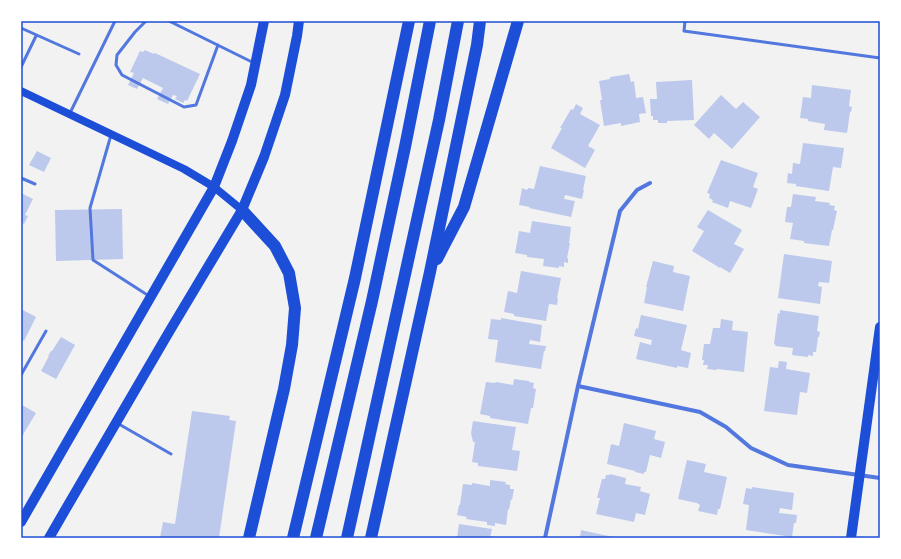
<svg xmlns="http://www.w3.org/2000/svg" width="901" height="559" font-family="Roboto,sans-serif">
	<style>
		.building { fill: #bdc9ec }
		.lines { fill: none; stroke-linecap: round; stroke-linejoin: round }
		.service { stroke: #5277de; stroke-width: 3 }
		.minor { stroke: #5277de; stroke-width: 4 }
		.secondary { stroke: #1d4ed8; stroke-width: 8 }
		.primary { stroke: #1d4ed8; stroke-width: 10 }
		.motorway { stroke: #1d4ed8; stroke-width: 12 }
		.neatline { fill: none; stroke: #1d4ed8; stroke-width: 1.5 }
	</style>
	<rect width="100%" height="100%" fill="#f2f2f2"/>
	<path class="building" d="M145 50 154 54 155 53 200 74 187 101 185 100 183 103 175 99 177 96 173 95 168 104 157 99 163 88 143 78 137 89 128 85 134 73 130 72 140 51 143 52Z
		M629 74 631 82 634 81 636 98 643 97 646 113 639 114 640 122 621 126V123L604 126 600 100H602L599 81 610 79V77Z
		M692 80 694 120 667 121V123H658V120H653V116H651L650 99H657L656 82Z
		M812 85 851 90 849 106 852 107 851 112H850L847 133 824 130 825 124 808 121V119L800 118 803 97 811 98Z
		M721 95 736 109 743 102 760 117 732 149 714 133 709 139 694 125Z
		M576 104 583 108 580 114 600 125 588 146 595 150 585 168 551 148 562 128H560L571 109 573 110Z
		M803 143 844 148 841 168 833 167 829 191 796 186V184L787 183 788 173 792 174 793 163 800 164Z
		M37 151 51 158 44 172 29 165Z
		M721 160 758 173 753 187 758 189 751 208 730 201 728 208 712 202 713 200 709 198 710 194 707 193Z
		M540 166 586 176 583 190H584L582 199 565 195 564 199 575 201 571 217 529 208 530 207 519 205 522 188 527 190 528 188 534 189Z
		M21 193 33 199 25 215 28 216 24 224 21 222Z
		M793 194 816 197 815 201 830 203 829 205 835 206 834 210 837 211 833 230H832L829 246 804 243V241L790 239 793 223 785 222 787 207H791Z
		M122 209 123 259 56 261 55 210Z
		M708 210 742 230 734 244 744 249 730 273 720 267V268L692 251 704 231 697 227Z
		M532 221 571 227 569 243H570L567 258H568V263L564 262V267L559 266V268L543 266 544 259 527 257V255L515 253 519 231 530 233Z
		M784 254 832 261 829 283 819 282 818 286 822 287 820 304 778 298Z
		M653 261 674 266 673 272 690 276 683 311 644 303 647 287H646Z
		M521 271 561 278 557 298H558L557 305 549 304 546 321 514 316V314L504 312 508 291 517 293Z
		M21 309 36 317 24 341 21 339Z
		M780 310 819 316 817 331 820 332 819 337H818L816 352H813V356L808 355V357L792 355 793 348 775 346 776 345 774 344 778 313 780 314Z
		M641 315 687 325 681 350 691 353 688 368 677 366V368L636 359 640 342 651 345 652 340 634 336 636 328 638 329Z
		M501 318 542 325 540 342 530 340 529 344 546 346 545 351H544L541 369 495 362 498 340 488 339 491 319 501 320Z
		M721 319 733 321 732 330 748 332 744 372 717 369 716 370 707 369 708 365H703L704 360H702L704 344H710L713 328H720Z
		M61 337 75 345 56 379 41 371 49 356H48L51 351H52Z
		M779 361 787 362 786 369 810 373 807 393 800 392 797 415 764 411 770 367 778 368Z
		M514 379 529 381V382L534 383 533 388 536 389 533 408H531L528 424 490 418V416L480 414 486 382 495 383 496 382 513 385Z
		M22 405 36 413 21 438V406Z
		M192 411 230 416 229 420 236 421 219 538H160L163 522 175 524Z
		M473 421 516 427 512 450 520 451 517 471 478 466V463L472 462 475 442H473L471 433Z
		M624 423 656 431 654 439 665 442 661 458 650 455 646 472H644V474L635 472V471L607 464 611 444 619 446Z
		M687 460 706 464 704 472 727 477 720 509H718L717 515 698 511 700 505 697 503 678 499Z
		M610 474 626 478 625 484 641 487 640 491 650 494 645 515 636 513 634 522 596 514 600 498H597L602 479H605L606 475H610Z
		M490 480 506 482 505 484 510 485V489H514L512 500 511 499 509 510 508 509 506 525 495 523V526L487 525V522L466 519 467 517 457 515 459 505H460L463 484 472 485V483L490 486Z
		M752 487 794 493 792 510 780 508 779 513 797 515 796 523H794L792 537 746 530 749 505 743 504 746 488 752 489Z
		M459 524 492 529 490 538H457Z
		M581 530 613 537 612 538H577V536L580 537Z"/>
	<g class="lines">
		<path class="service" d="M146 21 135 32 117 55 116 65 122 75 184 107 196 105 218 45
			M169 21 254 63
			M685 21 684 31 880 58
			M21 28 79 54
			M21 67 36 36
			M70 113 115 21
			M111 135 90 208 93 260 149 296
			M21 178 35 184
			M21 375 46 331
			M117 423 171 454"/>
		<path class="minor" d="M578 386 700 412 726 427 751 448 788 465 880 478
			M545 538 578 386 620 211 637 190 650 183"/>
		<path class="secondary" d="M21 91 184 169 214 187 242 210"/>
		<path class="primary" d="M21 522 214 187 232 141 251 85 264 21
			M49 538 64 512 169 332 242 210 264 157 285 95 297 36 299 21
			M851 538 880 327"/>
		<path class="motorway" d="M242 210 275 246 289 273 295 308 292 345 284 389 249 538
			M437 259 464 207 518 21
			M293 538 355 278 409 21
			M316 538 372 301 405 147 430 21
			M347 538 439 120 458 21
			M371 538 430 272 477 45 480 21"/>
	</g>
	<rect width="901" height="559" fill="none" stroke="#ffffff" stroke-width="44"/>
	<rect x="22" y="22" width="857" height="515" class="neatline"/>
</svg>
